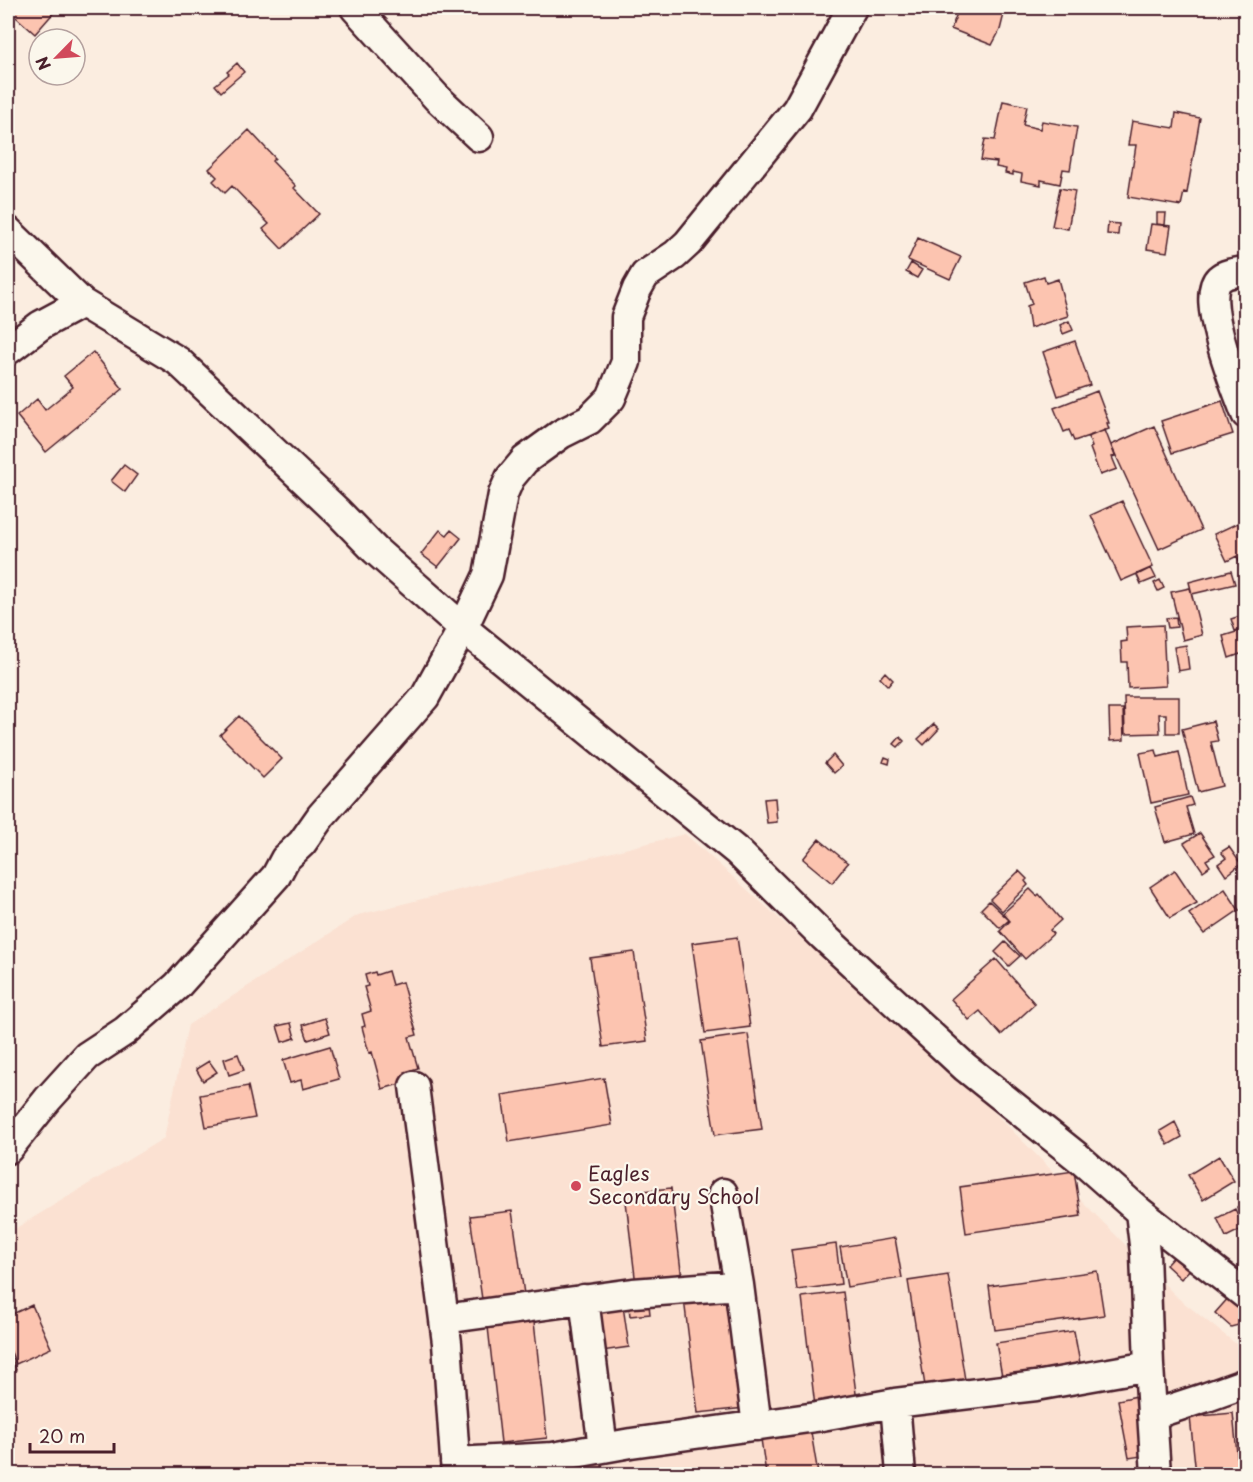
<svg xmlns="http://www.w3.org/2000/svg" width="1253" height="1482" font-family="'Playpen Sans',sans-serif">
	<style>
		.built { fill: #fbe1d2 }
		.building { fill: #fcc4b0; stroke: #4a1f2b; stroke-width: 1.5 }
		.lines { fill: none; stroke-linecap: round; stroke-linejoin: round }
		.minor-casing { stroke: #4a1f2b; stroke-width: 33 }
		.minor { stroke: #fbf7ec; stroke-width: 28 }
		.poi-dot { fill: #d1495b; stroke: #fbf7ec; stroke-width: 2 }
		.labels { text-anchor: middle; stroke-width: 4.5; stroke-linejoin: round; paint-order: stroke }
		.poi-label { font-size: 20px; fill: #4a1f2b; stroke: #fbf7ec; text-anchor: start }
	</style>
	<rect width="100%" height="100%" fill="#fbede0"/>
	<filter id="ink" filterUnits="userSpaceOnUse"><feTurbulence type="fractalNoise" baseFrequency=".0167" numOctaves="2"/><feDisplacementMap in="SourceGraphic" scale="12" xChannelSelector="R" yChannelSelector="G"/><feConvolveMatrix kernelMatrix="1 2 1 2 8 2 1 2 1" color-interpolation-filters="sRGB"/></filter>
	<g filter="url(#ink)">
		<path class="built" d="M685 834 983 1101 1178 1298 1245 1351V1474H8V1233L164 1138 188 1025 358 915Z"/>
		<path class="building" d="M8 8H52L56 10 35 34 8 10Z
			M959 8H987L1004 14 1000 30 992 45 951 29Z
			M237 63 244 72 221 92 215 85 229 74 227 72Z
			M1003 101 1027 106 1023 125 1040 129 1042 121 1077 127 1070 170 1063 169 1060 184 1041 180V185L1021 181 1022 174 1013 172V175L1005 173 1006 169 996 167 997 162 981 160 985 139 995 140Z
			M1176 113 1200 118 1187 193 1184 192 1181 206 1128 197 1136 145H1128L1132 121 1174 128Z
			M249 130 275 158 272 161 296 186 294 188 319 214 282 249 263 229 269 224 232 186 225 193 213 181 217 177 209 169Z
			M1060 188 1075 191 1068 229 1052 226Z
			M1157 213H1166L1165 225 1157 224Z
			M1108 223 1119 224 1118 235 1107 234Z
			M1151 224 1171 226 1167 252 1147 249Z
			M918 238 961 257 950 279 908 260Z
			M911 263 922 270 917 278 906 272Z
			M1044 276 1046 283 1058 279 1068 316 1030 328 1027 306 1032 304 1025 282Z
			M1069 321 1073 330 1063 334 1060 325Z
			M1075 341 1090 385 1058 396 1043 352Z
			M93 352 123 389 46 452 17 416 37 399 45 410 73 387 64 376Z
			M1097 391 1109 423H1107L1109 429 1074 441 1069 430 1064 432 1054 408Z
			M1222 401 1233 434 1172 453 1161 421Z
			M1154 426 1201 530 1159 549 1111 445Z
			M1105 430 1115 456 1112 457 1117 469 1100 475 1090 448 1092 447 1088 437Z
			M124 465 137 475 125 492 111 481Z
			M1122 501 1153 567 1121 581 1091 515Z
			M1240 522 1246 533V563L1241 565 1237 556 1227 561 1214 534Z
			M440 530 447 535 451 530 461 538 438 567 421 554Z
			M1151 568 1156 578 1141 584 1137 575Z
			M1231 571 1235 584 1192 594 1189 582Z
			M1246 571V588L1240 573Z
			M1160 580 1164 588 1158 591 1154 583Z
			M1190 588 1202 635 1183 640 1171 592Z
			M1246 614V627L1235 631 1231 619Z
			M1176 617 1177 627 1168 628 1166 618Z
			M1163 625 1166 686 1128 688 1127 662H1122L1121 642 1127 641 1126 627Z
			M1246 629V652L1229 658 1223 636Z
			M1186 645 1189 669 1178 671 1174 647Z
			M885 672 893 680 888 686 880 678Z
			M1124 697H1179V733H1166V714H1159L1160 733 1125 734Z
			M1109 709H1123L1124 740 1110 741Z
			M239 716 282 759 263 778 220 735Z
			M1213 721 1218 741 1211 742 1222 786 1198 792 1182 729Z
			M934 724 939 729 924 745 918 739Z
			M900 737 904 741 898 747 894 744Z
			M1156 750 1158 757 1179 752 1188 795 1151 803 1140 753Z
			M833 755 842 766 834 773 825 763Z
			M885 757 890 759 889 764 883 762Z
			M1190 797 1193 805 1186 807 1194 834 1165 842 1155 807Z
			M775 798 777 822 767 823 764 799Z
			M1200 833 1215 855 1206 860 1210 866 1203 871 1184 843Z
			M819 839 848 863 832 883 803 859Z
			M1229 847 1241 864 1226 876 1218 864 1226 858 1221 852Z
			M1175 870 1197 903 1170 918 1150 887Z
			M1019 871 1027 879 1025 881 1028 885 1002 911 990 899Z
			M1030 889 1037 896 1039 894 1061 920 1050 930 1053 934 1025 959 1000 931 1010 921 1003 913Z
			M1225 889 1239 910 1204 934 1189 914Z
			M989 901 1009 920 1000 928 981 909Z
			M1246 932V948H1245L1240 933Z
			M737 937 750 1027 705 1033 692 943Z
			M1005 942 1020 956 1009 966 995 952Z
			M634 952 647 1041 603 1047 590 958Z
			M1246 952V978L1244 979 1237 953Z
			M996 959 1035 1004 1001 1035 980 1011 969 1020 951 999Z
			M388 971 392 985 402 982 417 1035 409 1037 418 1068 405 1072 407 1082 382 1089 372 1052 369 1053 362 1027 365 1026 362 1014 371 1011 364 987 368 986 365 975 375 972 376 975Z
			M325 1018 330 1033 308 1040 303 1025Z
			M291 1023 295 1038 282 1042 277 1026Z
			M748 1034 762 1129 715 1135 701 1041Z
			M330 1046 339 1079 303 1089 301 1080 290 1083 283 1060Z
			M238 1054 244 1070 229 1075 224 1059Z
			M209 1061 217 1072 203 1081 196 1069Z
			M604 1078 612 1125 509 1142 502 1095Z
			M248 1086 255 1118 206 1127 200 1095Z
			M1175 1122 1182 1137 1168 1145 1160 1131Z
			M1219 1156 1234 1181 1203 1200 1188 1175Z
			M1074 1171 1081 1216 966 1233 960 1187Z
			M671 1188 682 1279 636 1285 625 1193Z
			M1246 1202V1225L1237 1207Z
			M1235 1209 1244 1228 1226 1237 1217 1218Z
			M512 1211 525 1301 483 1306 470 1216Z
			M895 1238 902 1278 847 1287 840 1247Z
			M836 1244 841 1284 797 1290 791 1250Z
			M1177 1253 1192 1267 1181 1279 1166 1265Z
			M1097 1271 1104 1315 995 1330 989 1286Z
			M948 1275 967 1392 927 1398 908 1281Z
			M843 1292 858 1409 816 1415 802 1297Z
			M730 1293 745 1408 698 1413 684 1299Z
			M1230 1296 1245 1310 1246 1323 1231 1327 1215 1313Z
			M32 1305 51 1348 16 1364 8 1345V1316Z
			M649 1305 650 1314 630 1316 629 1307Z
			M623 1306 629 1347 602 1351 596 1310Z
			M534 1322 547 1438 501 1443 488 1327Z
			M1074 1331 1082 1374 1004 1387 996 1343Z
			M8 1350 16 1370 8 1374Z
			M1137 1396 1148 1455 1129 1458 1118 1400Z
			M1233 1413 1239 1474H1196L1190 1417Z
			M811 1432 818 1474H766L761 1439Z
			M601 1458 603 1474H546L545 1466Z
			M543 1467 544 1474H494Z"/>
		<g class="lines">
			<g class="minor-casing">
				<path id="minor" d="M355 8 437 98 479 137
					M8 231 82 303 178 361 338 512 375 550 463 628 738 852 823 936 965 1067 1080 1159 1140 1212 1246 1295
					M1246 271C1238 272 1225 273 1219 279 1199 298 1237 390 1246 414
					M8 350 41 325 82 303
					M414 1086 447 1343 456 1474
					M8 1149 48 1099 87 1056 125 1031 177 986 276 876 285 859 302 843 321 816 425 697 463 628 488 575 503 494 510 478 525 460 561 434 589 420 611 398 626 362V317L637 289 645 275 675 255 688 243 797 109 852 8
					M723 1193 739 1285 757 1426
					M1140 1212 1145 1253 1149 1366 1156 1474
					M584 1299 603 1448
					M444 1319 633 1293 739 1285
					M895 1403 901 1474
					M1152 1415 1207 1397 1246 1383
					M455 1462 553 1457 631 1443 816 1417 895 1403 1036 1386 1149 1366"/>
			</g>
			<use href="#minor" class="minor"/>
		</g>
	</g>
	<circle class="poi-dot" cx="576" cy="1186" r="6"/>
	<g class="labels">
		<g class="poi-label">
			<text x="588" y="1181">Eagles<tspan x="588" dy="23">Secondary School</tspan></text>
		</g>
	</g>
	<rect width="1253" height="1482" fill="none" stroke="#fbf7ec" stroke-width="30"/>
	<rect x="15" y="15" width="1223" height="1452" fill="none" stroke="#4a1f2b" stroke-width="2" filter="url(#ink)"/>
	<g transform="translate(57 57) rotate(245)"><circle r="28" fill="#fbf7ec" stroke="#b4a19f" stroke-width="1.5"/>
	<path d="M0-4.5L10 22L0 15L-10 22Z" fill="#d1495b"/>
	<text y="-9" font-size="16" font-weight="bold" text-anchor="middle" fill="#4a1f2b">N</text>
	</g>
	<path d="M30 1443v9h84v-9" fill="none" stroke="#4a1f2b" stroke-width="3"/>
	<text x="39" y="1443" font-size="18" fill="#4a1f2b" stroke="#fbf7ec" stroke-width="4.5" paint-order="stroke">20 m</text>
</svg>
